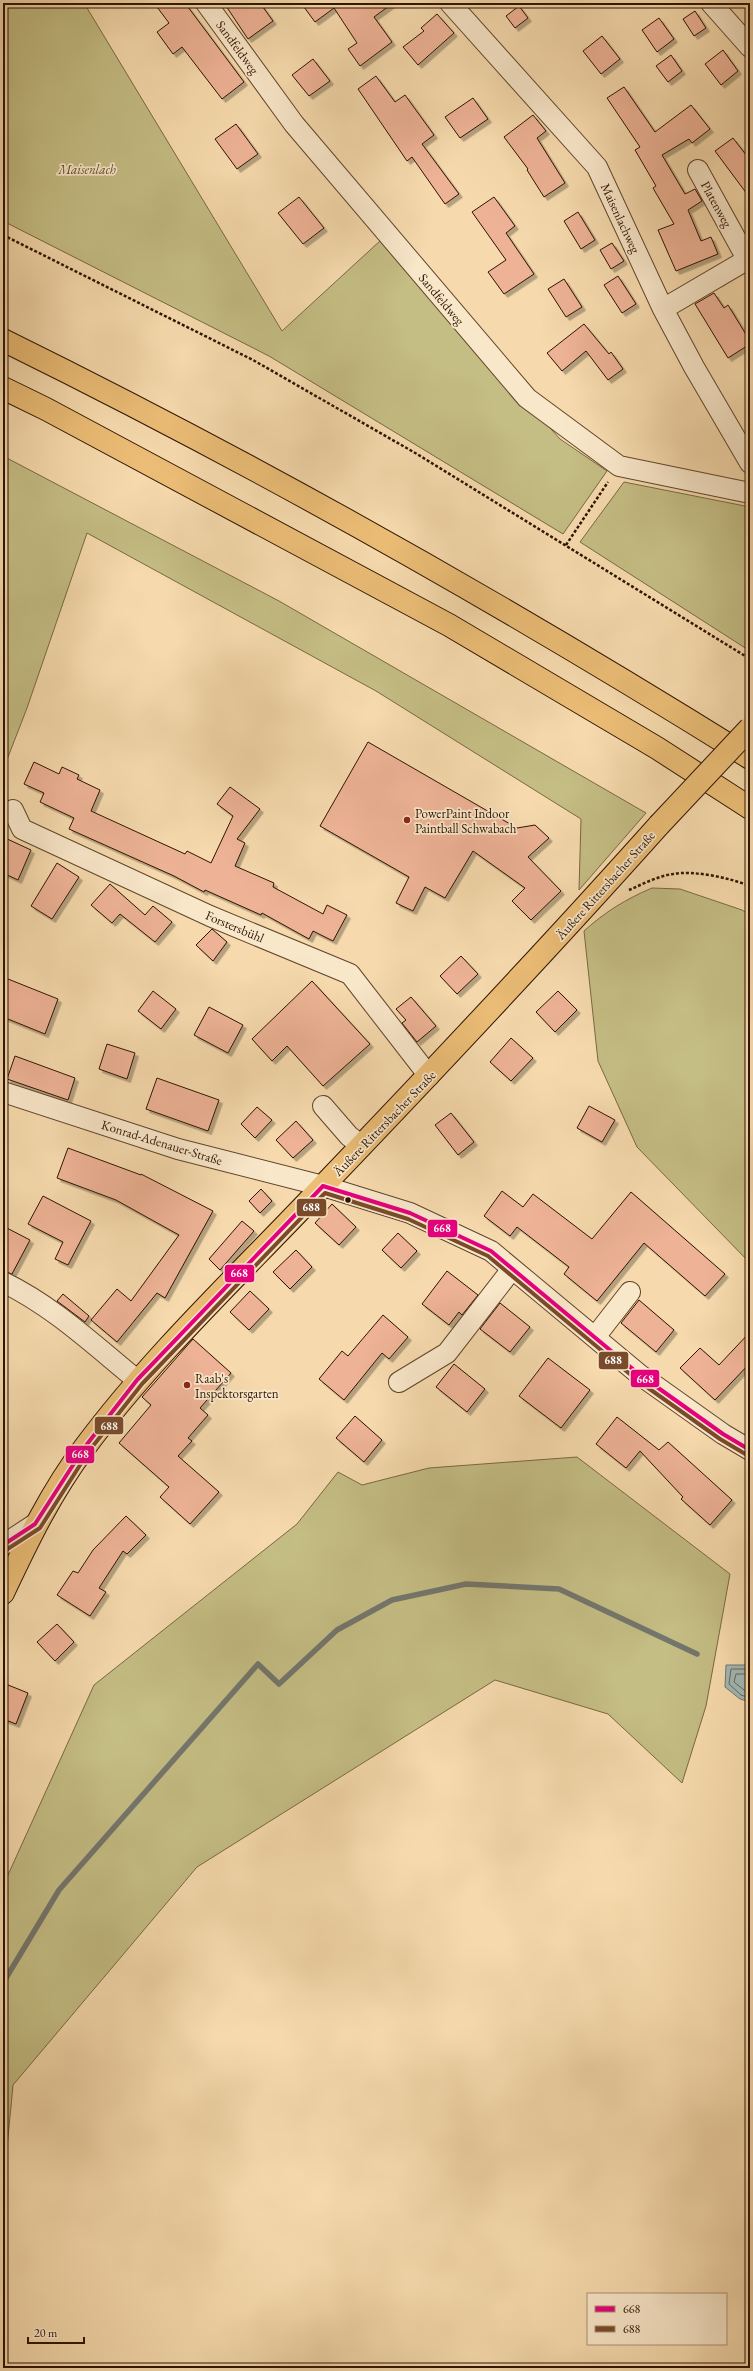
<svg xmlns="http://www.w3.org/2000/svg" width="753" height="2371" font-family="'EB Garamond',serif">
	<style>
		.green { fill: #c4bd84; stroke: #796842 }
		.water { fill: #a1b8b5; stroke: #73766d }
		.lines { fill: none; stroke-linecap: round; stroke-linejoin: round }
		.shore { stroke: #68665a; stroke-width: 1 }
		.stream { stroke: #73766d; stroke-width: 5.5 }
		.building { fill: #eeb396; stroke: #2e1300; filter: url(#shadow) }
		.minor-casing { stroke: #60452b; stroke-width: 22 }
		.major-casing { stroke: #2e1300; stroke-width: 24 }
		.highway-casing { stroke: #2e1300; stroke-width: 24 }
		.path { stroke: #2e1300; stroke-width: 2.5; stroke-dasharray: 3 2; stroke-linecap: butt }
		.minor { stroke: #f9e7ca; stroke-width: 20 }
		.major { stroke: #ebbd76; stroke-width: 22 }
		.highway { stroke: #ebbd76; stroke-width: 22 }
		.major-bridge-casing { stroke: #2e1300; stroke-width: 24; stroke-linecap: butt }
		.major-bridge { stroke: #ebbd76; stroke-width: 22 }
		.bus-1-casing { stroke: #f9e7ca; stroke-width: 7 }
		.bus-2-casing { stroke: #f9e7ca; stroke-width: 7 }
		.bus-1 { stroke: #e5007d; stroke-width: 4 }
		.bus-2 { stroke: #7a4b2a; stroke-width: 4 }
		.poi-dot { fill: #8f2418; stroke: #f9e7ca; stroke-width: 1.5 }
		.bus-dot { fill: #2e1300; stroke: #f9e7ca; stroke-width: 1.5 }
		.labels { text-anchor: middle; stroke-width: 3.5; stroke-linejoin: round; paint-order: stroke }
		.street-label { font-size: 13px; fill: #2e1300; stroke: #f9e7ca }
		.park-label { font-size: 13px; font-style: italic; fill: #624e2e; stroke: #f9e7ca }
		.poi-label { font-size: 13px; fill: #2e1300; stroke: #f9e7ca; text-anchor: start }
		.line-badge { stroke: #f9e7ca; stroke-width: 1.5 }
		.badge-label { font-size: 11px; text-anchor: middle; font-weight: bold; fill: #fff }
	</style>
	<defs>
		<filter id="shadow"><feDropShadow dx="3.5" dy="3.5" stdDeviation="0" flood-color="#0004"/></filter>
	</defs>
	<rect width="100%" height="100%" fill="#f6daad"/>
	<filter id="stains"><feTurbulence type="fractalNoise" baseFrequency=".005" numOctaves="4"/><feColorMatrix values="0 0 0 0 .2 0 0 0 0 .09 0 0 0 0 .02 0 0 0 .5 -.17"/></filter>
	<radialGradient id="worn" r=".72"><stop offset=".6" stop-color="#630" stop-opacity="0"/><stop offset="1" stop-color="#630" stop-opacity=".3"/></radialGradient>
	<path class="green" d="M3 3H84L282 331 381 240 560 439 607 471 563 534 269 356 3 221Z
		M3 456 279 601 646 813 579 890 581 819 376 691 87 533 27 708 3 770Z
		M624 482 750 507V651L580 542Z
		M652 888 680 889 742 910 750 915V1263L637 1147 598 1061 584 931C605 912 626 899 652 888Z
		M577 1457 730 1574 706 1706 682 1783 608 1714 495 1680 197 1867 13 2085 3 2190V1886L94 1685 297 1524 338 1472 362 1485 429 1468Z"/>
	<path class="water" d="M726 1665H750V1702L740 1699 725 1687Z"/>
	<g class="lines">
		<path class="shore" d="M750 1669H731L729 1684 741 1695 750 1698
			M750 1674H736L734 1682 744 1690 750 1692"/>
		<path class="stream" d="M3 1983 59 1890 258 1664 279 1684 337 1630 392 1600 466 1584 559 1589 697 1654"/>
	</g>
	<path class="building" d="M154 3H185L244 82 222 99 182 47 173 54 157 32 169 23Z
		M224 3H260L273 21 248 39Z
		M301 3H393L374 17 392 42 360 66 348 49 357 43 334 8 315 22Z
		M519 6 528 18 515 28 506 16Z
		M695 11 706 28 694 36 683 19Z
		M437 14 454 33 418 65 403 47 424 31 421 28Z
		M659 18 674 39 657 52 642 30Z
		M602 36 620 59 601 74 583 51Z
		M723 50 738 71 721 85 705 64Z
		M671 55 682 71 668 82 656 66Z
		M313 59 330 81 309 96 292 75Z
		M376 76 395 102 405 95 434 135 422 144 459 194 445 204 412 157 407 161 358 89Z
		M624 87 655 132 691 105 710 129 692 143 689 139 662 155 685 194 695 189 702 201 688 210 701 241 711 237 718 254 676 271 658 230 674 224 653 188 656 186 635 150 640 147 607 98Z
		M473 98 488 119 460 138 445 117Z
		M533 115 546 131 537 138 565 183 544 197 527 170 528 169 504 137Z
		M236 124 258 154 237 169 215 139Z
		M733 138 750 160V198L715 151Z
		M299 197 324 228 303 244 278 213Z
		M494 197 515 226 506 233 534 274 504 294 488 272 506 260 472 212Z
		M578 212 595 240 581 249 564 221Z
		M612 243 624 261 611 269 600 250Z
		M618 276 636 304 622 313 604 285Z
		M564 279 582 307 566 317 548 289Z
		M714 293 724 308 728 305 750 341V344L728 358 695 304Z
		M584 324 609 354 611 352 623 369 608 380 586 351 562 371 547 353Z
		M368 742 517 828 535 825 549 838 528 857 561 891 531 920 512 901 525 888 473 851 445 898 425 887 413 911 396 903 409 877 320 826Z
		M34 762 59 774 62 767 79 775 77 779 100 790 91 811 185 854 187 851 211 863 233 816 217 804 230 787 260 809 237 839 245 843 235 866 274 883 273 887 323 914 327 905 347 915 333 941 313 931 309 939 262 913 261 915 205 890 204 892 174 876 69 829 74 818 40 802 44 793 24 784Z
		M3 837 31 850 18 880 3 873Z
		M57 863 79 877 52 919 31 906Z
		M110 884 145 915 153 906 172 922 155 942 120 914 112 923 91 905Z
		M212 929 227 942 213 961 196 945Z
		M461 956 478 974 457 994 440 976Z
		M3 977 58 999 45 1034 3 1017Z
		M312 981 370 1044 323 1086 287 1046 272 1061 252 1039Z
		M153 991 176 1009 161 1029 138 1011Z
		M558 991 577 1010 555 1032 536 1012Z
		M411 997 436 1026 417 1042 402 1023 406 1020 396 1009Z
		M209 1007 243 1025 228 1053 194 1035Z
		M511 1038 533 1058 511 1081 490 1062Z
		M107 1044 135 1053 127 1079 99 1069Z
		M15 1056 75 1078 68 1100 7 1079Z
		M157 1078 219 1100 208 1131 146 1109Z
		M589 1106 615 1120 602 1142 577 1128Z
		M257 1107 272 1120 255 1138 241 1124Z
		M451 1113 474 1142 458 1155 435 1125Z
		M296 1121 313 1140 293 1158 276 1140Z
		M68 1148 141 1175V1174L213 1211 165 1298 157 1293 117 1342 91 1320 117 1289 131 1301 179 1235 116 1200 57 1178Z
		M261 1189 272 1201 260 1213 249 1201Z
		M502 1191 523 1207 533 1194 592 1239 631 1192 725 1274 705 1296 644 1243 597 1301 564 1274 569 1267 517 1227 510 1236 484 1216Z
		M43 1196 91 1221 68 1265 55 1259 63 1242 28 1224Z
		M332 1204 356 1227 339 1245 315 1223Z
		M242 1221 254 1231 220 1270 209 1259Z
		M3 1226 30 1240 12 1274 3 1271Z
		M398 1233 417 1251 401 1268 382 1250Z
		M296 1250 312 1267 290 1289 273 1272Z
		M447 1271 478 1295 462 1315 459 1312 449 1325 422 1304Z
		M250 1291 269 1309 249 1330 230 1312Z
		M63 1294 89 1316 85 1322 57 1301Z
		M639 1300 674 1330 656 1352 621 1323Z
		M500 1303 530 1327 510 1352 480 1329Z
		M383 1315 408 1337 389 1359 382 1353 344 1400 319 1379 342 1351 348 1356Z
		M750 1332V1363L715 1400 680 1368 700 1348 719 1365Z
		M193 1339 231 1373 200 1408 208 1415 188 1438 192 1441 178 1456 219 1492 190 1524 160 1497 169 1487 119 1443 151 1405 142 1397Z
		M548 1358 590 1390 561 1428 519 1396Z
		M454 1364 485 1389 467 1412 436 1387Z
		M355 1416 382 1440 364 1462 336 1438Z
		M617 1417 659 1450 668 1442 732 1500 710 1525 681 1499 683 1497 640 1451 626 1468 596 1444Z
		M126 1516 146 1535 127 1554 123 1551 99 1588 106 1592 90 1616 57 1595 73 1571 78 1573 93 1550Z
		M57 1624 74 1642 55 1661 37 1642Z
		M3 1683 28 1693 16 1724 3 1719Z"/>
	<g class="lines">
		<g class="minor-casing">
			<path id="minor" d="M206 3 294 124 527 398 619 466 750 493
				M450 3 597 167 663 309 694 367 750 463
				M711 3 750 47
				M698 170 747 259
				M663 309 750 258
				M13 810 22 829 210 916 350 974 429 1076
				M3 1092 178 1149 323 1186 410 1213 491 1251 640 1375 723 1434 750 1450
				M323 1106 349 1136 362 1146
				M3 1282C53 1306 94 1345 137 1380
				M595 1337 630 1292
				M399 1382 447 1353 512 1269
				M3 1545 35 1524"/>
		</g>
		<g class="major-casing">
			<path id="major" d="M3 1593C27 1542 51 1492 85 1447 155 1353 242 1272 322 1187 436 1068 549 948 659 825"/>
		</g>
		<g class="highway-casing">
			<path id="highway" d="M3 340C259 466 508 607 750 758
				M3 388 46 409 449 625 657 748 750 808"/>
		</g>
		<path class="path" d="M3 235 253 360 417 454 750 659
			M566 545 608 482
			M629 890C643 884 658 876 673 874 694 870 730 878 750 886"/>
		<use href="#minor" class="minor"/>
		<use href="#major" class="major"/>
		<use href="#highway" class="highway"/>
		<g class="major-bridge-casing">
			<path id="major-bridge" d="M659 825 750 728"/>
		</g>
		<use href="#major-bridge" class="major-bridge"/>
		<g class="bus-1-casing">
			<path id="bus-1" d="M323 1186 410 1213 491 1251 640 1375 723 1434 750 1450
				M3 1545 35 1524 84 1448 137 1380 323 1186"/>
		</g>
		<g class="bus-2-casing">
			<path id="bus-2" d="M6 1550 40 1528 89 1451 142 1384 325 1193 408 1219 488 1256 637 1380 720 1439 747 1455"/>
		</g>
		<use href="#bus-1" class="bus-1"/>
		<use href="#bus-2" class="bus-2"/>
	</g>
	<g class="poi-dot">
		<circle cx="407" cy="820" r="4"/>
		<circle cx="187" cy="1385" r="4"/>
	</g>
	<circle class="bus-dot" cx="348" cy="1200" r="3.5"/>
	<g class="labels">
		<g class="street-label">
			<text transform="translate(238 47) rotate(54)" y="5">Sandfeldweg</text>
			<text transform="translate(717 204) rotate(61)" y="5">Platenweg</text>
			<text transform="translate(621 218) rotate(65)" y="5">Maisenlachweg</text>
			<text transform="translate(442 299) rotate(50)" y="5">Sandfeldweg</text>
			<text transform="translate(605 885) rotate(-48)" y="5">Äußere Rittersbacher Straße</text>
			<text transform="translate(235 926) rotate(23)" y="5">Forstersbühl</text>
			<text transform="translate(384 1123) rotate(-46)" y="5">Äußere Rittersbacher Straße</text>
			<text transform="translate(162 1142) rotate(17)" y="5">Konrad-Adenauer-Straße</text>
		</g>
		<g class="park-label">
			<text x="87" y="174">Maisenlach</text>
		</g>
		<g class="poi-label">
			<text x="415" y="818">PowerPaint Indoor<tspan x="415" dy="15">Paintball Schwabach</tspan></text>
			<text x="195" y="1383">Raab's<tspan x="195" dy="15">Inspektorsgarten</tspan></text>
		</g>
	</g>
	<g class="line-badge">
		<rect x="296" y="1198" width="31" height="19" rx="4" fill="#7a4b2a"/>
		<rect x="427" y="1219" width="31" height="19" rx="4" fill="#e5007d"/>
		<rect x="224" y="1264" width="31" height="19" rx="4" fill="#e5007d"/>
		<rect x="598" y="1351" width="31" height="19" rx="4" fill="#7a4b2a"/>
		<rect x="630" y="1369" width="30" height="19" rx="4" fill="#e5007d"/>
		<rect x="94" y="1416" width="30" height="19" rx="4" fill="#7a4b2a"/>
		<rect x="65" y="1445" width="30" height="19" rx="4" fill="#e5007d"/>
	</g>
	<g class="badge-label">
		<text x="311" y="1211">688</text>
		<text x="442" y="1232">668</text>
		<text x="239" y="1277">668</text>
		<text x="613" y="1364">688</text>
		<text x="645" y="1383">668</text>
		<text x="109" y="1430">688</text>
		<text x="80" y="1458">668</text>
	</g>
	<rect width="753" height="2371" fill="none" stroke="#f6daad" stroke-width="16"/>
	<rect x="4" y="4" width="745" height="2363" fill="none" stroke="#2e1300" stroke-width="2"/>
	<rect x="8" y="8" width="737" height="2355" fill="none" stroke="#2e1300"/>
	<rect x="587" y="2293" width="140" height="52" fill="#f9e7ca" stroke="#a89279"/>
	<rect x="595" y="2306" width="20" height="6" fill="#e5007d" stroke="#a89279"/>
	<text x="623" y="2313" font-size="12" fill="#2e1300">668</text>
	<rect x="595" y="2326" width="20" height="6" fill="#7a4b2a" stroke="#a89279"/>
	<text x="623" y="2333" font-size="12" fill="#2e1300">688</text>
	<path d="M28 2337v6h56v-6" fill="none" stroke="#2e1300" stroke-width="2"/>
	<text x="34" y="2337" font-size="12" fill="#2e1300" stroke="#f9e7ca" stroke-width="3" paint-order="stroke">20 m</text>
	<rect width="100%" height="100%" filter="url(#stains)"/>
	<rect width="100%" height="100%" fill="url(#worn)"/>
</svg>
